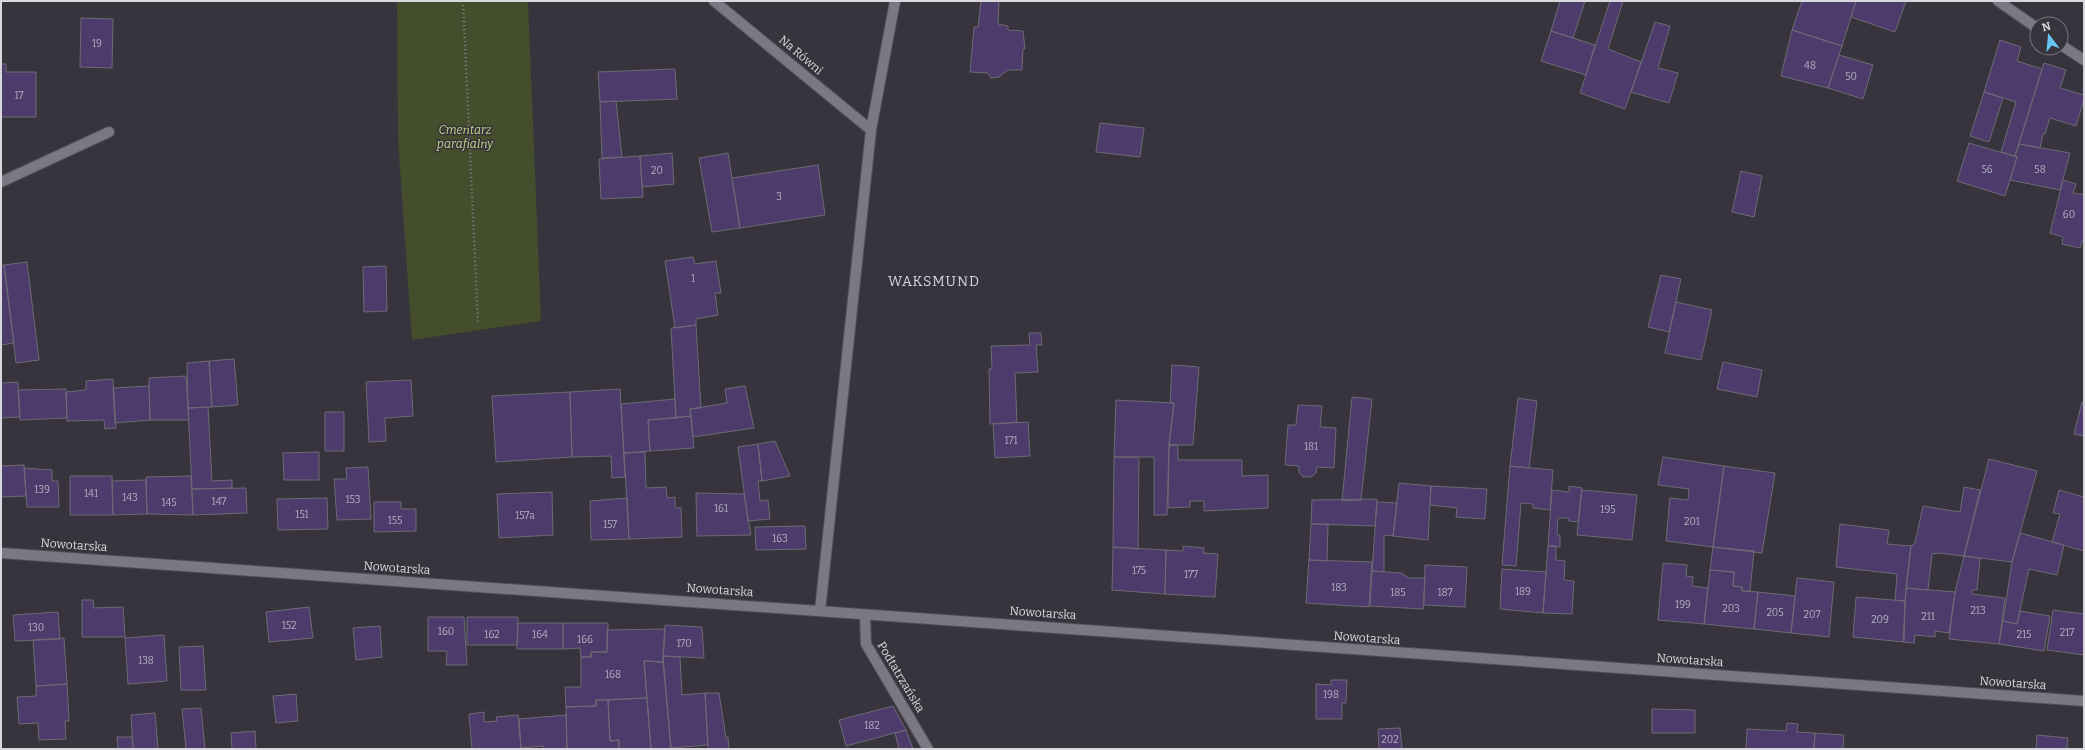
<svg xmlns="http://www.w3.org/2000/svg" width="2085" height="750" font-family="Bitter,serif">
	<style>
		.green { fill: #444d2c }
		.building { fill: #4d3c6b; stroke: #6d6a75 }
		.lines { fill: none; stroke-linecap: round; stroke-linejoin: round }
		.minor-casing { stroke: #525058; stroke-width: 12 }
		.path { stroke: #828087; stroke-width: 2.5; stroke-dasharray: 1 3; stroke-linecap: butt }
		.minor { stroke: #7b7883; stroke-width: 10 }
		.labels { text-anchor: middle; stroke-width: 3; stroke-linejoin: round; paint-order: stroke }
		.number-label { font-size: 10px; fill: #b5b0c0 }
		.street-label { font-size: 12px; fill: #d8d7dd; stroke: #37343d }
		.park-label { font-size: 12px; font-style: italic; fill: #c0d684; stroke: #37343d }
		.quarter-label { font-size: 14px; letter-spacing: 1px; fill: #d8d4e1; stroke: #37343d }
	</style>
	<rect width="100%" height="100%" fill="#37343d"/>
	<path class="green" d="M397 1H528L541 321 412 340 398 140Z"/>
	<path class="building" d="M981 1H999L998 24 1008 26V30L1023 31 1025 49H1023L1022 70H1008L999 77 991 78 988 73 970 72 974 27H978Z
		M1560 1H1585L1573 38 1551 31Z
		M1610 1H1623L1608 49 1641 62 1625 109 1580 93Z
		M1802 1H1856L1842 46 1792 30Z
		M1856 1H1906L1895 32 1851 17Z
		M81 18 113 19 112 68 80 67Z
		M1655 22 1670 26 1658 68 1678 73 1669 103 1631 92Z
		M1792 30 1842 46 1828 88 1781 76Z
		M1551 31 1595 45 1586 75 1541 61Z
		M2000 40 2021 47 2017 61 2042 69 2015 156 2001 152 2016 102 1984 92Z
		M1839 55 1873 65 1863 99 1828 88Z
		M2044 63 2066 70 2060 88 2084 95V99L2076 126 2050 118 2045 134H2043L2040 148 2019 144Z
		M1 64H6V72H36V117H1Z
		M675 69 677 99 600 102 598 72Z
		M1984 92 2003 98 1989 142 1970 136Z
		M616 101 622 157 602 158 600 102Z
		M1100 123 1144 128 1140 157 1096 152Z
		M1969 143 2017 157 2005 196 1957 181Z
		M2019 144 2070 153 2060 190 2010 180 2017 157 2015 156Z
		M672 153 674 184 642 187 640 156Z
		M728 153 740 228 712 232 699 158Z
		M640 156 643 197 601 199 599 159Z
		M818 165 825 215 740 228 732 178Z
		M1741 171 1762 176 1754 217 1732 212Z
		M2063 180 2076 184 2073 193 2084 195V242L2082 241 2080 248 2062 244 2063 237 2050 233Z
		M693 257 695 264 716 261 721 293H715L718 315 696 319V325L675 328 665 261Z
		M27 262 39 360 16 363 4 265Z
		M1 265H4L14 343 1 345Z
		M386 266 387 311 364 312 363 267Z
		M1661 275 1681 279 1669 332 1648 327Z
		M1676 302 1712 310 1701 360 1665 353Z
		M696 325 701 408 690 409 691 416 676 418 671 328Z
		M1029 333H1041L1042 345H1036L1038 372 1015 373 1017 422 990 424 989 369H992L991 346 1030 345Z
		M234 359 238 405 212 407 209 361Z
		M209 361 212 407 188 408 187 363Z
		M1723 362 1762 370 1757 397 1717 389Z
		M1172 365 1199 367 1193 445H1169L1174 403H1170Z
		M186 376 189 420H150L149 378Z
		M113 379 116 428 105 429 104 420 67 421 66 392 86 390V381Z
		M411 380 413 416 385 418 386 441 369 442 366 382Z
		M18 382 20 417 1 418V383Z
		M149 386 150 420 115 423 113 388Z
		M745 386 754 428 693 437 690 409 727 403 725 389Z
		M66 389 67 418 20 420 18 390Z
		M620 389 625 477 612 478 611 456 572 457 570 392Z
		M570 392 572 457 496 462 492 396Z
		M1352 397 1372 399 1361 500 1342 501Z
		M1518 398 1537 401 1529 468 1510 466Z
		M675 399 676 418 648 420 650 451 624 453 621 404Z
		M1116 400 1174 403 1169 445 1167 515H1154V457H1114Z
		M2082 402 2084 403V436L2074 434Z
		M1298 405 1322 406 1320 427 1336 428 1334 468 1317 467 1316 473 1311 477H1303L1299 472V466L1285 465 1288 425H1296Z
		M208 407 212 481 232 480V488L192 489 188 408Z
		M325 412H344V451H325Z
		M691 416 694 448 650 451 648 420Z
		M1028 422 1030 456 995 458 993 424Z
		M775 441 790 476 762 481 758 444Z
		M758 444 762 481H758L760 501 768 500 770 519 748 521 738 447Z
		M1169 445H1178V460H1242V476L1268 475V508L1204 511V501H1190V507L1168 508Z
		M319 452V480H284L283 453Z
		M645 452 646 488 666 487 667 498 675 497V508H681L682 537 629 539 624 453Z
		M1114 457H1139L1138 549 1113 547Z
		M1663 457 1724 466 1713 547 1666 541 1670 498 1688 500 1689 489 1658 485Z
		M1989 459 2037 471 2012 562 1964 556Z
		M24 465 26 496 1 497V466Z
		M1510 466 1553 470 1550 510 1533 508V504L1521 503 1516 566 1502 565Z
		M1724 466 1775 473 1762 553 1713 547Z
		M368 467 371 519 337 520 334 479H347L346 468Z
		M24 468 52 470V481H58L59 507H27Z
		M70 476H112L113 515H70Z
		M191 476 193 515 147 514 146 477Z
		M146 480 147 514 113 515 112 481Z
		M1399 483 1431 486 1428 540 1393 536Z
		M1431 486 1487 489 1485 519 1456 517 1457 508 1430 505Z
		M1569 486 1582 488 1578 522 1569 521V518H1558L1557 535H1560V547L1548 546 1552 490 1569 492Z
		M1964 487 1980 490 1964 556 1938 553 1932 554 1928 590 1906 588 1911 546 1915 543 1923 506 1960 512Z
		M246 488 247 513 193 515 192 489Z
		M1582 490 1637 495 1632 540 1577 535Z
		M2059 490 2084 497V551L2052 542 2060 514 2053 513Z
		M552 492 553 535 499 538 497 494Z
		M696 493 744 494 751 535 697 536Z
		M327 498 328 529 278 530 277 499Z
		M627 498 629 539 591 540 590 501Z
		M1377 499 1375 526 1311 524 1312 500Z
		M374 502H401V509H416V531L374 532Z
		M1377 502 1397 503 1393 536 1384 535V572L1372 571Z
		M1311 524H1328L1327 561 1309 560Z
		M1840 524 1889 530 1887 544 1911 546 1905 601 1895 600 1897 574 1836 567Z
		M805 526 806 549 756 550 755 527Z
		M2020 533 2064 545 2057 575 2029 569 2017 624 2003 621 2012 562Z
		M1183 546 1204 548 1203 553 1218 554 1215 597 1165 594 1166 550 1183 551Z
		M1548 546H1556V560L1565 561 1564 580 1574 581 1572 614 1543 613Z
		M1113 547 1166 550 1165 594 1112 590Z
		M1713 547 1754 551 1750 591H1742V587L1733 586 1734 572 1710 570Z
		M1964 556 1980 558 1977 590H1972V594L2005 598 1999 644 1949 639 1955 592Z
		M1309 560 1372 562 1369 607 1306 603Z
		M1663 563 1687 565 1686 576 1693 577 1692 586 1708 588 1704 624 1658 620Z
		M1425 565 1467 567 1465 607 1424 605Z
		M1502 569 1546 572 1543 613 1500 609Z
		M1710 570 1734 572 1733 586 1742 587V591L1758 592 1754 629 1704 624Z
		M1372 571 1401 573 1409 578H1425L1423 609 1370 606Z
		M1797 578 1834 582 1829 637 1791 633Z
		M1906 588 1955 592 1949 633 1935 631V637L1915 635 1914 643 1903 642Z
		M1758 592 1795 596 1791 633 1754 629Z
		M1856 597 1905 601 1904 642 1853 637Z
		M82 600H93L94 608 123 607 125 637H82Z
		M309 607 313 638 269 642 266 612Z
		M2053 610 2084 614V655L2047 650Z
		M2020 611 2050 616 2044 651 1999 644 2003 621 2017 624Z
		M58 612 60 639 15 641 13 615Z
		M428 617H464L467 665H446L447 651H428Z
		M467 617H518L517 645H467Z
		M518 623H563V649H517Z
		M563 623H608L607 652H591V657H581L580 648 563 649Z
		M665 625 702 627 704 658 663 656Z
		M380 626 382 657 356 660 353 628Z
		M665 629 663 662 644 661 647 698 596 700V706L566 707 565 687H581V657H591V652H607V630Z
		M164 635 167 681 128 684 125 638Z
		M64 638 67 684 36 686 33 640Z
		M203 646 206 690H181L179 647Z
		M663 656 680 657 682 695 705 693 708 745 671 748Z
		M644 661 663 662 671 749H651Z
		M1331 680H1347L1346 703H1342V719H1316V684L1331 685Z
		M67 684 69 721H65L66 739 39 740 38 723 19 724 17 697 36 696V686Z
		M705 693H719L726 738 728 737 729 749H708Z
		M296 694 298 721 276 723 273 696Z
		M647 698 651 749H619V740L610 741 608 700Z
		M596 700H608L610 741 619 740V749H567L566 707 596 706Z
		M893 706 906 730 846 746 839 720Z
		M201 708 205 749H186L182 709Z
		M1652 709 1695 710V733H1652Z
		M484 712V722L497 721 496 717 518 715 521 749H472L469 714Z
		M155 713 158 749H133L131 715Z
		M566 715 567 749H543V746L521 748 519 719Z
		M1787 723 1798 724 1797 732 1815 733 1814 749H1746L1747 729 1786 731Z
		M1400 728 1402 749H1379L1378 729Z
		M906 730 913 749H899L895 733Z
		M255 731 256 749H232L231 733Z
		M1815 733 1844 735 1843 749H1814Z
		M2037 735 2068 738 2067 749H2036Z
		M117 737H132L133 749H118Z"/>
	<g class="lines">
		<g class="minor-casing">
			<path id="minor" d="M714 1 871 130
				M1998 1 2037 28
				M2061 45 2084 60
				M1 182 109 132
				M1 553 2084 701
				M820 611 871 130 895 1
				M865 615 866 644 928 749"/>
		</g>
		<path class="path" d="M463 1 478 323"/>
		<use href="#minor" class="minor"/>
	</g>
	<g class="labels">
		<g class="number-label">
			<text x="97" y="47">19</text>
			<text x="1810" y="69">48</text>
			<text x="1851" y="80">50</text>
			<text x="19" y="99">17</text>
			<text x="1987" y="173">56</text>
			<text x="2040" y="173">58</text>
			<text x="657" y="174">20</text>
			<text x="779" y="200">3</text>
			<text x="2069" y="218">60</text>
			<text x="693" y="282">1</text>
			<text x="1011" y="444">171</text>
			<text x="1311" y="450">181</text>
			<text x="42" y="493">139</text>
			<text x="91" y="497">141</text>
			<text x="130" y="501">143</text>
			<text x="353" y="503">153</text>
			<text x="219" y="505">147</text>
			<text x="169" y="506">145</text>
			<text x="721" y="512">161</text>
			<text x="1608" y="513">195</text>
			<text x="302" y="518">151</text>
			<text x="525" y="519">157a</text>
			<text x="395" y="524">155</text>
			<text x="1692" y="525">201</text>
			<text x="610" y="528">157</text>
			<text x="780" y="542">163</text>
			<text x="1139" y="574">175</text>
			<text x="1191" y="578">177</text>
			<text x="1339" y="591">183</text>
			<text x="1523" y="595">189</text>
			<text x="1398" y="596">185</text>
			<text x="1445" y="596">187</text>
			<text x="1683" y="608">199</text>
			<text x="1731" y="612">203</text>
			<text x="1978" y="614">213</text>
			<text x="1775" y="616">205</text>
			<text x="1812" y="618">207</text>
			<text x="1928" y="620">211</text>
			<text x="1880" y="623">209</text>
			<text x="289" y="629">152</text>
			<text x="36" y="631">130</text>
			<text x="446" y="635">160</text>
			<text x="2067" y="636">217</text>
			<text x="492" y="638">162</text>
			<text x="540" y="638">164</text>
			<text x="2024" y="638">215</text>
			<text x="585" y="643">166</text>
			<text x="684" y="647">170</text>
			<text x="146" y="664">138</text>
			<text x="613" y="678">168</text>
			<text x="1331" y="698">198</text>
			<text x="872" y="729">182</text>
			<text x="1390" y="743">202</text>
		</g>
		<g class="street-label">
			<text transform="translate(801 55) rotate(40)" y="4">Na Równi</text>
			<text transform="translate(74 545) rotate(4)" y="4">Nowotarska</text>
			<text transform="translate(397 568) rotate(4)" y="4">Nowotarska</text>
			<text transform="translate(720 590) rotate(4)" y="4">Nowotarska</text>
			<text transform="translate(1043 613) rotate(4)" y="4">Nowotarska</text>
			<text transform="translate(1367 638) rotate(4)" y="4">Nowotarska</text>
			<text transform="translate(1690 660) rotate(4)" y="4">Nowotarska</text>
			<text transform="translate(901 677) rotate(59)" y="4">Podtatrzańska</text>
			<text transform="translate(2013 683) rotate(4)" y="4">Nowotarska</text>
		</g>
		<g class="park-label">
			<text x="465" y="134">Cmentarz<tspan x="465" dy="14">parafialny</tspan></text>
		</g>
		<g class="quarter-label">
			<text x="934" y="286">WAKSMUND</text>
		</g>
	</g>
	<rect width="2085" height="750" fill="none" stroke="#d8d7dd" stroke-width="4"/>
	<g transform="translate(2049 36) rotate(344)"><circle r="19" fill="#37343d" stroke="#77757d"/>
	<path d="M0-3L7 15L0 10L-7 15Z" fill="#68c4f0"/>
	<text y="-6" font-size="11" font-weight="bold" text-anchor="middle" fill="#d8d7dd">N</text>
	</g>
</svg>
